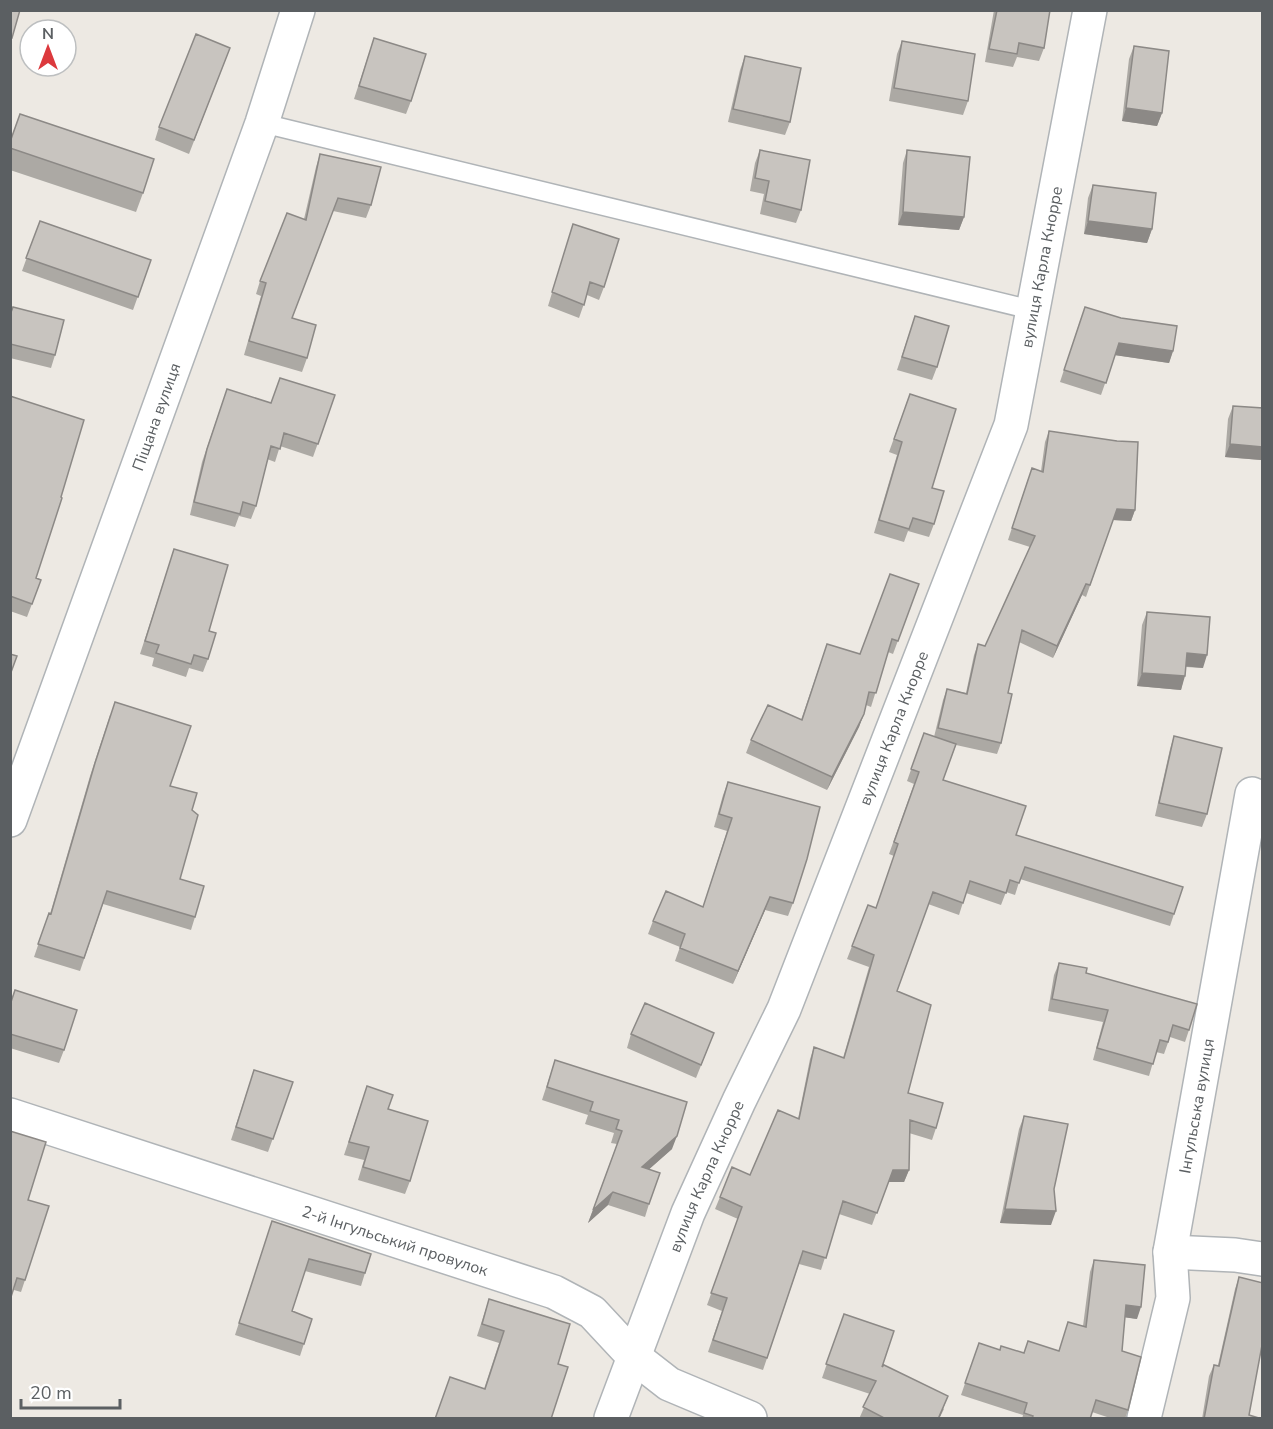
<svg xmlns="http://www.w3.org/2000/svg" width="1273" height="1429" font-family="'Nunito Sans',sans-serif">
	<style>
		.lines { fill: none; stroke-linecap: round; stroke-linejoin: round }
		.lane-casing { stroke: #b0b4b7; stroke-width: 21 }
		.street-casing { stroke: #b0b4b7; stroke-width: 36 }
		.lane { stroke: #fff; stroke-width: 18 }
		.street { stroke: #fff; stroke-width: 33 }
		.wall { fill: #aca9a4 }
		.shaded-wall { fill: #8c8986 }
		.building { fill: #c8c4bf; stroke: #8c8986; stroke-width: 1.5 }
		.labels { text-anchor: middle; stroke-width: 4.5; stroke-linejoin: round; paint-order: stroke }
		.street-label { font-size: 16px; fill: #5b5f62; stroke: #fff }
	</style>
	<rect width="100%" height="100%" fill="#ede9e3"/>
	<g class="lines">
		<g class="lane-casing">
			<path id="lane" d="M262 123 1032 310"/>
		</g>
		<g class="street-casing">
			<g id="street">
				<path id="s1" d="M10 820 262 123 298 10"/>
				<path id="s2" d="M10 1115 554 1292 592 1312 633 1356 669 1384 750 1418"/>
				<path d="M1170 1252 1235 1255 1262 1259"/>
				<path id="s3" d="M611 1418 688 1213 739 1101 784 1009 1011 425 1090 10"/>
				<path id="s4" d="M1144 1418 1173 1298 1170 1252 1252 794"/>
			</g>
		</g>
		<use href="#lane" class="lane"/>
		<use href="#street" class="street"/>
	</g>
	<path class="wall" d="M994 10H1050L1044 48 1039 61 1017 57 1013 67 985 62Z
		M374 38 411 101 406 114 354 99Z
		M902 41 968 101 963 115 889 101 897 54Z
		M1134 46 1162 113 1157 126 1122 121 1129 59Z
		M230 48 189 154 155 140 159 127Z
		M745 56 790 122 785 135 728 122 740 70Z
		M20 114 143 193 136 212 10 170V141Z
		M760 150 801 210 796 223 760 214 764 194 750 191 755 163Z
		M907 150 964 217 959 230 898 225 903 163Z
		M320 154 371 205 366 218 333 211 292 318 307 358 302 372 244 355 261 296 256 294 260 281 304 219 316 167Z
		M1093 185 1152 229 1147 243 1084 234 1088 198Z
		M40 221 151 260 133 310 22 271Z
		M573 224 604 287 599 300 587 295 579 318 548 306Z
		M13 307 55 355 51 368 10 358V313Z
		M915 316 937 367 932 380 897 370Z
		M1081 318 1173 351 1169 363 1115 355 1101 395 1060 382Z
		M227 389 271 403 335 395 313 457 280 446 275 462 267 459 256 506 251 519 239 516 235 527 190 515 202 462Z
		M910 394 932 488 934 524 929 537 908 531 904 542 874 533 897 455 889 452Z
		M10 396 36 578 41 580 27 617 10 611Z
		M1233 406 1263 408V456L1261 460 1225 457 1228 419Z
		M1049 431 1135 510 1131 521 1113 520 1086 597 1082 595 1053 658 1019 642 1008 693 1001 743 997 754 956 745 943 780 1016 835 1174 914 1170 926 1020 879 1015 895 1006 892 1001 905 966 893 959 915 928 904 897 991 908 1093 936 1128 932 1140 909 1133V1170L904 1182H888L872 1225 839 1214 821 1270 799 1264 763 1370 708 1352 722 1311 707 1305 738 1219 715 1209 720 1197 750 1175 798 1119 810 1059 814 1047 843 1058 869 967 847 959 852 946 876 908 894 856 889 854 914 784 907 781 924 733 934 737 943 700 947 689 966 693 974 655 978 644 985 646 1030 547 1008 540 1028 479 1041 471 1045 442Z
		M174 549 209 631 208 659 203 672 189 668 186 677 152 666 154 658 140 654Z
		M919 584 893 654 888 652 871 707 866 705 859 727 827 790 746 753 751 740 801 720 827 644 860 654Z
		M1147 612 1203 668 1186 667 1181 690 1137 686 1142 625Z
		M110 715 192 810 180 879 195 917 191 930 103 904 80 971 34 957 49 913 50 914 90 776Z
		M1174 736 1207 814 1202 827 1155 816 1170 749Z
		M728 782 793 903 788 916 765 910 733 984 675 961 680 947 648 934 653 921 703 907 727 831 714 827 723 795Z
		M1059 963 1086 973 1189 1030 1185 1042 1170 1037 1164 1054 1156 1052 1149 1076 1093 1060 1103 1022 1048 1011 1054 975Z
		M15 990 64 1050 59 1063 10 1048V1002Z
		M714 1033 696 1078 627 1048 631 1034Z
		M555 1060 672 1149 649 1169V1204L645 1217 608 1205 588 1223 617 1144 611 1143 614 1133 585 1124 588 1115 542 1100Z
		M254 1070 293 1082 268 1152 231 1140Z
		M367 1086 388 1109 410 1181 405 1194 358 1180 364 1160 344 1155Z
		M1024 1116 1054 1189 1051 1225 1000 1223 1019 1129Z
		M28 1200 25 1280 21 1292 14 1290Z
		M272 1221 365 1273 361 1286 305 1271 292 1311 312 1319 300 1356 235 1335Z
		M1094 1260 1137 1319 1125 1317 1122 1351 1128 1410 1125 1419H1113L1092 1412 1090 1419H1022L1023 1415 961 1395 979 1343 999 1350 1024 1353 1059 1351 1068 1322 1083 1326 1090 1272Z
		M1239 1277 1263 1283V1345H1262L1249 1415 1262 1419H1202L1209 1376 1214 1365H1218L1235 1289Z
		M489 1299 558 1364 484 1389 499 1343 477 1336Z
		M844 1314 882 1367 944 1409 939 1419H859L870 1394 822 1378Z"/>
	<path class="shaded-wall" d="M1126 108 1162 113 1157 126 1122 121Z
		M903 212 964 217 959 230 898 225Z
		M1088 221 1152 229 1147 243 1084 234Z
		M1119 343 1173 351 1169 363 1114 355Z
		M1230 444 1263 447V456L1261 460 1225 457Z
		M1117 509 1135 510 1131 521 1113 520Z
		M1086 584 1082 595 1053 658 1057 646Z
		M1187 653 1207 655 1203 668 1182 666Z
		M1142 673 1185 676 1181 690 1137 686Z
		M864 714 859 727 827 790 832 777Z
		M770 897 765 910 733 984 738 971Z
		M677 1136 672 1149 637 1180 642 1167Z
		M893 1170H909L904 1182H888Z
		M613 1192 608 1205 588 1223 593 1210Z
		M1005 1209 1056 1211 1051 1225 1000 1223Z
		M1126 1305 1141 1307 1137 1319 1122 1317Z
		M948 1396 939 1419H938Z"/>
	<path class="building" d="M10 10H20L12 38 10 37Z
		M997 10H1050L1044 48 1019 43 1017 54 989 49Z
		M196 34 230 48 194 140 159 127Z
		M374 38 426 54 411 101 359 86Z
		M902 41 975 54 968 101 894 88Z
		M1134 46 1169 51 1162 113 1126 108Z
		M745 56 801 68 790 122 733 109Z
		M20 114 154 159 143 193 10 148V142Z
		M760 150 810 160 801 210 765 201 769 181 755 178Z
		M907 150 970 157 964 217 903 212Z
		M320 154 381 167 371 205 338 198 292 318 316 325 307 358 249 341 266 283 260 281 287 213 306 220Z
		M1093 185 1156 193 1152 229 1088 221Z
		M40 221 151 260 138 297 26 258Z
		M573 224 619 239 604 287 590 282 584 305 552 292Z
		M13 307 64 320 55 355 10 344V315Z
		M1085 307 1121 318 1177 326 1173 351 1119 343 1106 383 1064 370Z
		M915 316 949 326 937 367 902 357Z
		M280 378 335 395 318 444 284 433 280 449 271 446 256 506 243 502 240 514 194 502 207 449 227 389 271 403Z
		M910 394 956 409 932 488 944 491 934 524 913 518 909 529 879 520 902 442 894 439Z
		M10 396 84 420 61 497 62 498 36 578 41 580 32 604 10 596Z
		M1233 406 1263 408V447L1230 444Z
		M1049 431 1117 441 1138 442 1135 510 1117 509 1090 585 1086 584 1057 646 1022 630 1008 693 1012 694 1001 743 938 728 947 689 967 694 978 644 985 646 1035 536 1012 528 1032 468 1043 472Z
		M174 549 228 565 209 631 216 633 208 659 194 655 191 664 156 653 159 645 145 641Z
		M890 574 919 584 898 641 892 639 876 693 869 692 864 714 832 777 751 740 768 705 802 720 827 644 860 654Z
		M1147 612 1210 617 1207 655 1187 653 1185 676 1142 673Z
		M10 654 17 656 10 675Z
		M115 702 191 726 170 786 197 793 192 810 198 815 180 879 204 886 195 917 107 891 84 958 38 944 49 913 51 914 95 763Z
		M924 733 956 744 943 780 1026 806 1016 835 1183 887 1174 914 1025 867 1019 883 1010 880 1006 893 970 881 963 903 933 892 897 991 931 1005 908 1093 943 1103 936 1128 910 1120 909 1170H893L877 1213 843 1201 826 1258 803 1251 767 1358 713 1340 727 1298 711 1293 742 1207 720 1197 732 1167 750 1175 778 1110 799 1119 814 1047 844 1058 874 955 852 946 868 905 876 908 898 844 894 842 919 772 911 769Z
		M1174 736 1222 748 1207 814 1159 803Z
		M728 782 820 807 807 859 793 903 770 897 738 971 680 948 685 934 653 921 666 891 703 907 732 818 719 814Z
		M1059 963 1087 968 1086 973 1197 1004 1189 1030 1173 1025 1168 1042 1160 1040 1153 1064 1097 1048 1108 1010 1052 999Z
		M15 990 77 1010 64 1050 10 1034V1005Z
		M645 1003 714 1033 701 1065 631 1034Z
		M555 1060 687 1102 677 1136 642 1167 660 1173 649 1204 613 1192 593 1210 622 1131 616 1129 619 1120 590 1111 593 1102 547 1087Z
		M254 1070 293 1082 273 1139 236 1127Z
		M367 1086 393 1095 388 1109 428 1121 410 1181 363 1167 369 1147 349 1142Z
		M1024 1116 1068 1124 1054 1189 1056 1211 1005 1209Z
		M10 1131 46 1142 28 1200 49 1206 25 1280 17 1278 10 1300Z
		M272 1221 371 1254 365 1273 309 1259 292 1311 312 1319 304 1344 239 1323Z
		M1094 1260 1145 1265 1141 1307 1126 1305 1122 1351 1141 1357 1128 1410 1096 1400 1090 1419H1032L1033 1416 1024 1413 1027 1403 965 1383 979 1343 1000 1350 1001 1346 1024 1353 1028 1341 1059 1351 1068 1322 1086 1327Z
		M1239 1277 1263 1283V1340L1249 1415 1262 1419H1204L1214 1365 1219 1366Z
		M489 1299 570 1324 558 1364 568 1367 551 1419H435L450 1377 485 1389 504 1331 482 1324Z
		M844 1314 894 1331 882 1367 884 1365 948 1396 938 1419H886L863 1407 876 1381 826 1364Z"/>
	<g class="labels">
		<g class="street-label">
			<text dy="6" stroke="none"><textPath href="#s3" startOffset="1232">вулиця Карла Кнорре</textPath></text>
			<text dy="6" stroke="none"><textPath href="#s1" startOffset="429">Піщана вулиця</textPath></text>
			<text dy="6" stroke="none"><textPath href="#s3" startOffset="746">вулиця Карла Кнорре</textPath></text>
			<text dy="6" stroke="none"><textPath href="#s4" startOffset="318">Інгульська вулиця</textPath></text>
			<text dy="6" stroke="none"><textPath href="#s3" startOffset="260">вулиця Карла Кнорре</textPath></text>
			<text dy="6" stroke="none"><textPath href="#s2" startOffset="405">2-й Інгульський провулок</textPath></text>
		</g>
	</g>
	<rect width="1273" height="1429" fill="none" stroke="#5b5f62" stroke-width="24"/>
	<g transform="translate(48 48)"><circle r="28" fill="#ffffff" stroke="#bdbfc0" stroke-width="1.5"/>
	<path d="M0-4.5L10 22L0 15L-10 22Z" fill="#dc393d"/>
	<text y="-9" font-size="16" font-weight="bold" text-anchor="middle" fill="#5b5f62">N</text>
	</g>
	<path d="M21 1399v9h99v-9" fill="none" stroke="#5b5f62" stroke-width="3"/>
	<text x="30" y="1399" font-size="18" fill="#5b5f62" stroke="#ffffff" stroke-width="4.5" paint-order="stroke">20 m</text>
</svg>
